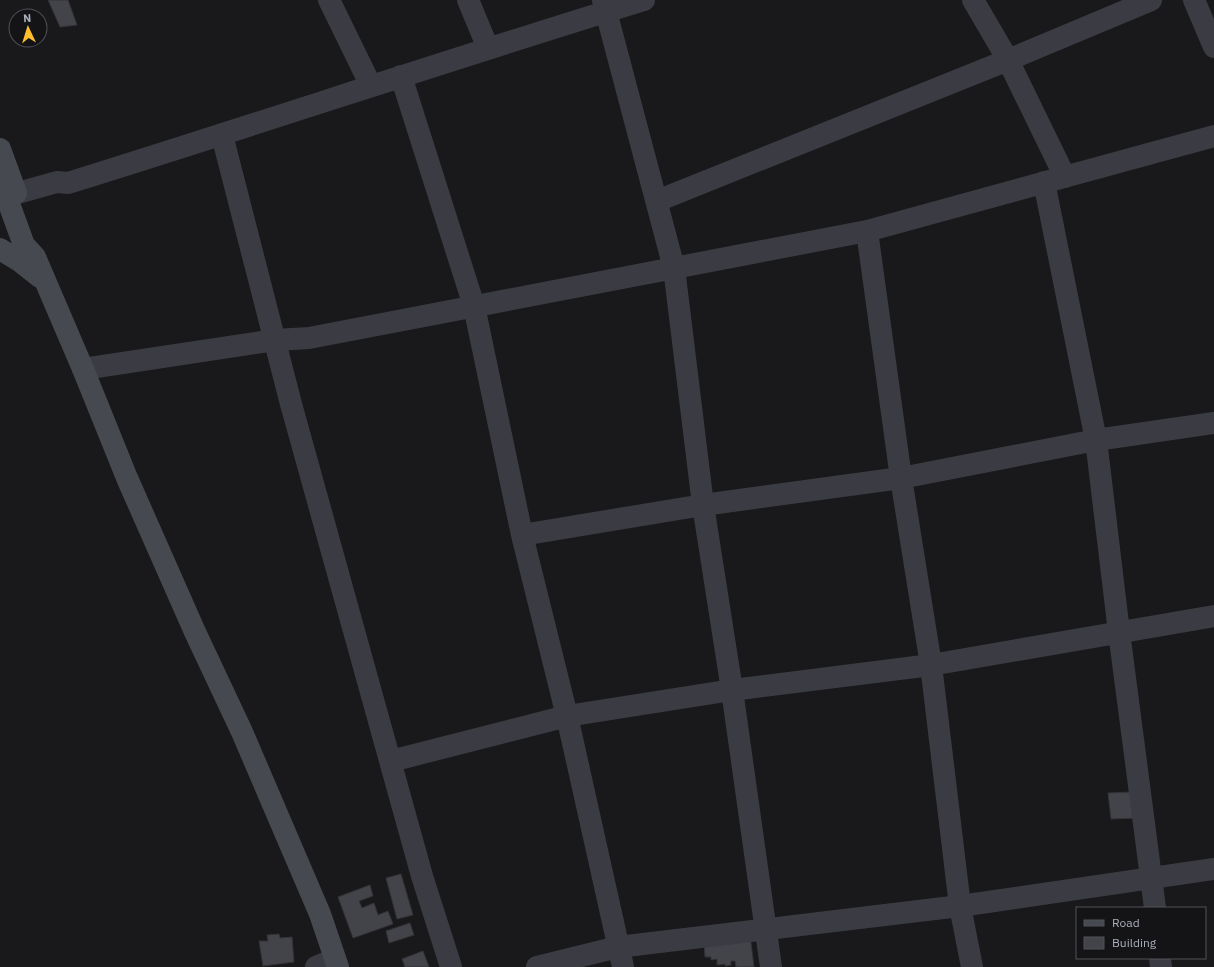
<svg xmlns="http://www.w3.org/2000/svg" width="1214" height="967" font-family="'IBM Plex Sans',sans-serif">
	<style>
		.building { fill: #434449; stroke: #333338 }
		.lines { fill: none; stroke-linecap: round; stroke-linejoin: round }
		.street { stroke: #3b3c43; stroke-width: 22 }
		.secondary { stroke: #474951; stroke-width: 22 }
	</style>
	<rect width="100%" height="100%" fill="#19191b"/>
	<path class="building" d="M48 0H68L77 25 60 27Z
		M1133 792 1138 818 1111 819 1108 793Z
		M401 874 413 915 397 919 386 878Z
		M370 885 373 896 359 901 362 908 374 903 378 915 388 911 393 924 353 938 338 897Z
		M410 923 414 935 389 943 386 931Z
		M279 934 280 938 292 937 294 962 263 966 259 941H268L267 935Z
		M750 935 754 967H736L735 961H731V965L725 966V964L717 965V959L711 960V957H705L704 941Z
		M423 951 429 967H405L402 959Z"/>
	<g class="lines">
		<path class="street" d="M329 0 371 86
			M468 0 488 48
			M603 0 674 268 703 505 732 690 771 967
			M973 0 1008 60 1065 177
			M1194 0 1214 47
			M401 76 474 306 522 535 567 716 623 967
			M222 135 291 404 422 876 451 967
			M1044 182 1096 440 1119 632 1155 908
			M0 198 57 182 68 183C261 123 451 59 644 0
			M657 201 1008 60 1151 0
			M867 231 901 478 931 665 960 906 972 967
			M83 369 275 340 309 338 867 231 1214 136
			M522 535 703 505 901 478 1096 440 1214 423
			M391 761 567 716 732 690 931 665 1214 616
			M1160 958 1161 967
			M316 967 335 959
			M537 967 618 947 960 906 1214 869"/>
		<path class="secondary" d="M0 149 16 193
			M0 179 24 245 35 257 83 369 127 478 195 632 242 732 320 914 338 967
			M0 249 21 262 40 277"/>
	</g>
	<rect x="1076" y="907" width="130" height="52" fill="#141417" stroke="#505259"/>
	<rect x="1084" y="920" width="20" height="6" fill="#474951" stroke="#505259"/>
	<text x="1112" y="927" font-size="12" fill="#aaafbc">Road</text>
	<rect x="1084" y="937" width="20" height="12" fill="#434449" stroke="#505259"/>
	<text x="1112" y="947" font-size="12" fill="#aaafbc">Building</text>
	<g transform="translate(28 28) rotate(356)"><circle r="19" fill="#141417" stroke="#505259"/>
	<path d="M0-3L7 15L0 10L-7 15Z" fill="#ffbf2d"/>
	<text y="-6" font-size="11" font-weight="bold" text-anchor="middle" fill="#aaafbc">N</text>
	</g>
</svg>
